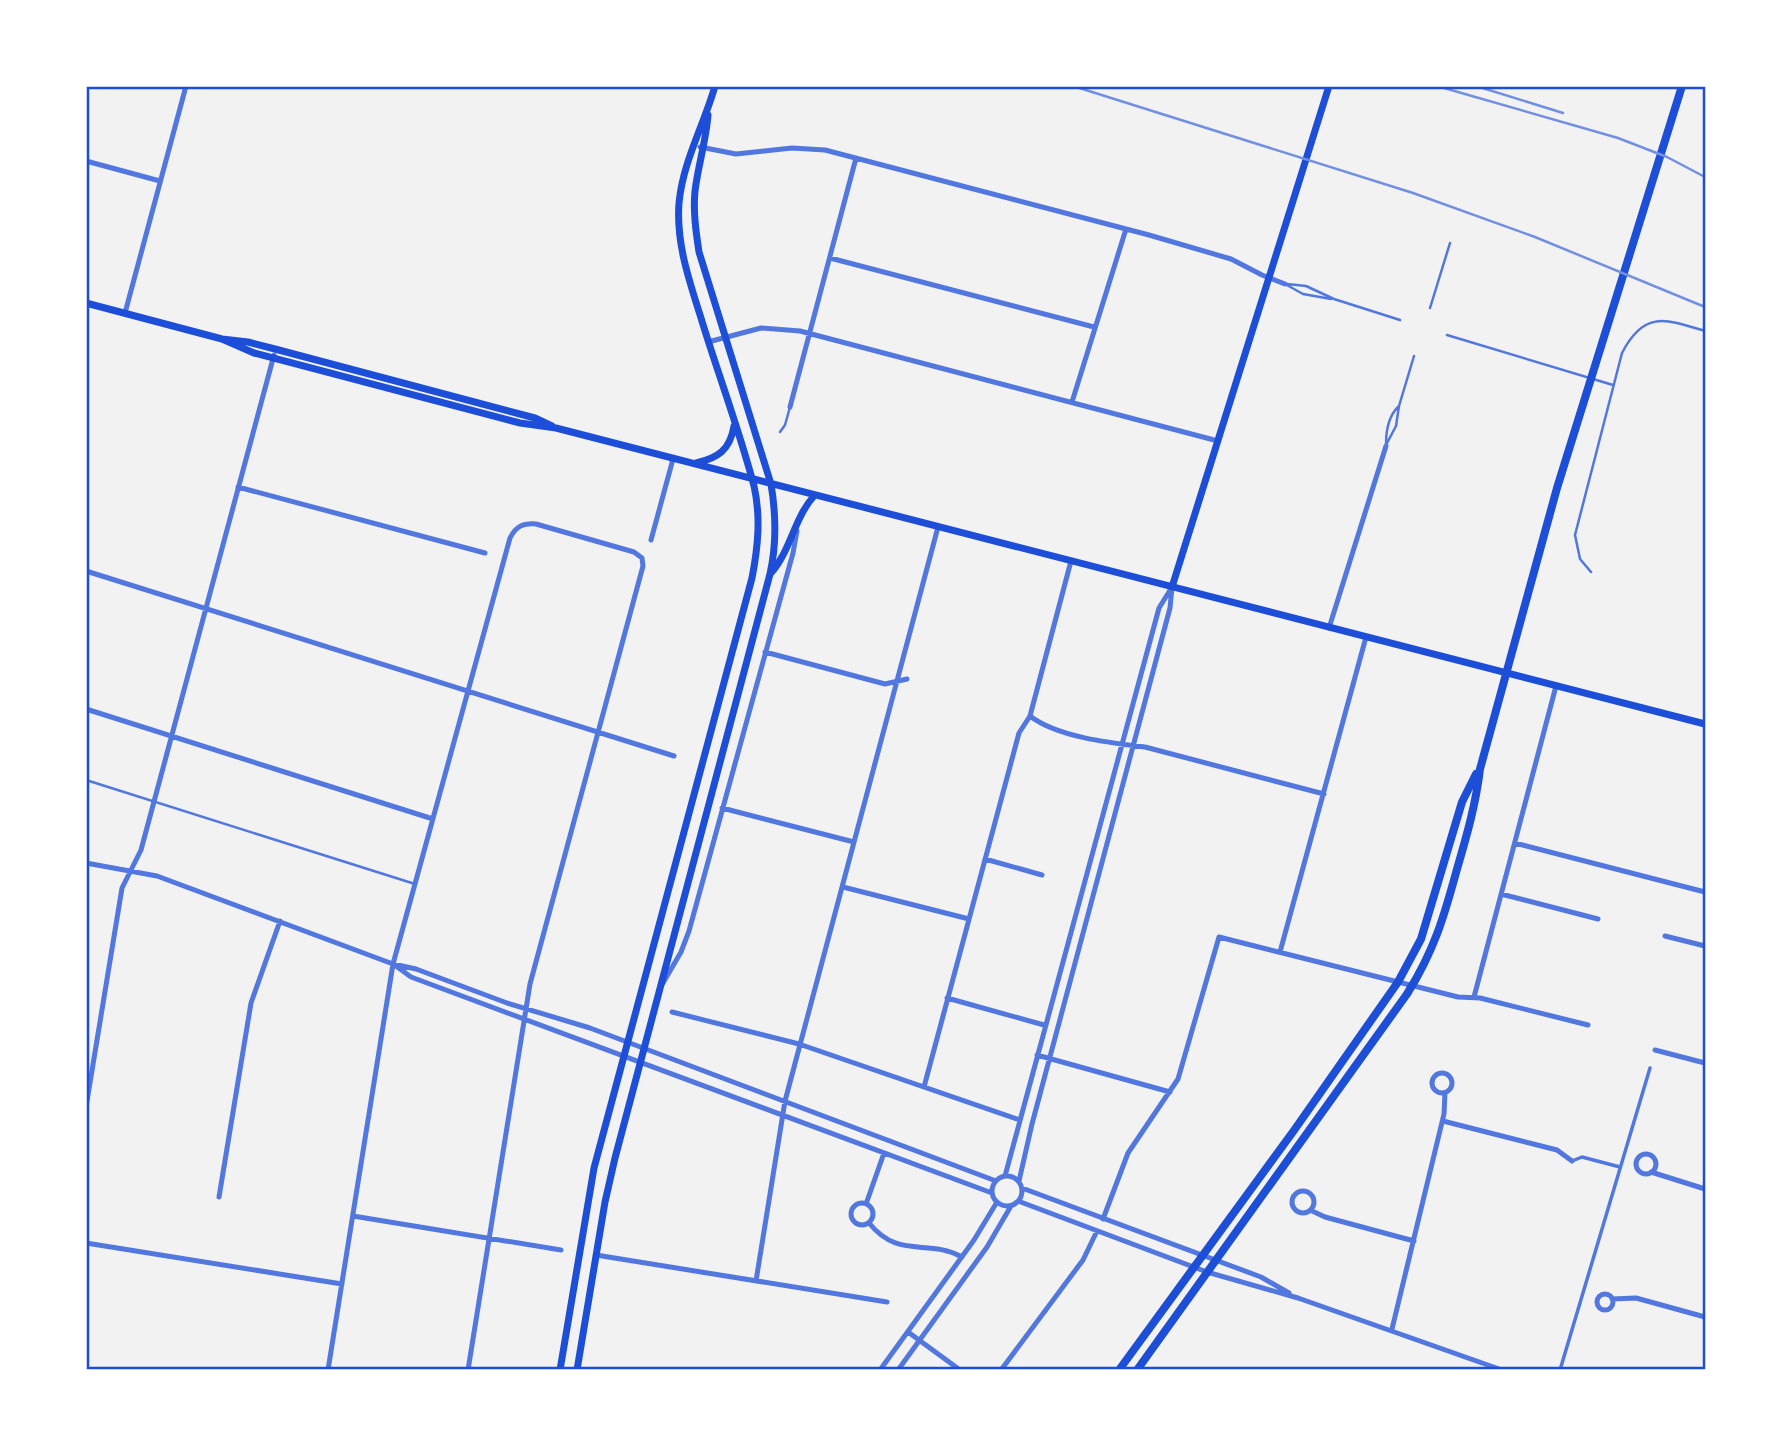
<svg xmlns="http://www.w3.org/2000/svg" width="1791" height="1456" font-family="'PT Sans Narrow',sans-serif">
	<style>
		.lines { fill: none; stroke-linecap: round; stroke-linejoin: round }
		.service { stroke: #5277de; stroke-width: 2.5 }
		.pedestrian { stroke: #5277de; stroke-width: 3.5 }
		.minor { stroke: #5277de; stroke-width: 5 }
		.secondary { stroke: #1d4ed8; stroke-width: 7 }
		.primary { stroke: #1d4ed8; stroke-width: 8 }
		.rail { stroke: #7290e2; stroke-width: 2.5 }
		.neatline { fill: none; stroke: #1d4ed8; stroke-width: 2.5 }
	</style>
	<rect width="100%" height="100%" fill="#f2f2f2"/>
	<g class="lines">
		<path class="service" d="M1285 284 1303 294 1331 299
			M1287 284 1306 286 1334 299 1400 320
			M1430 308 1450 243
			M1447 335 1613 385
			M780 432 785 425 790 407
			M1386 444C1386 430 1388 416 1399 406
			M1386 445 1396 426 1399 406 1414 356
			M1591 572 1580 559 1575 535 1622 353C1644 310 1666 319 1705 331
			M86 780 415 884"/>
		<path class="pedestrian" d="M1572 1161 1582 1157 1620 1167
			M1560 1370 1650 1068"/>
		<path class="minor" d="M700 147 736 154 792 148 825 150 1149 235 1231 259 1262 275 1285 284
			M86 161 160 181
			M830 258 1094 327
			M125 313 186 86
			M708 342 761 328 800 331 1218 441
			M1072 402 1126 229
			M790 407 856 158
			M238 487 485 553
			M651 540 673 459
			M86 571 674 756
			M1329 628 1386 446
			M765 652 885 684 907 679
			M86 709 433 819
			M1030 716C1057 737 1111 743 1145 747L1324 794
			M722 808 854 842
			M1515 843 1705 892
			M985 859 1042 875
			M86 863 157 876 393 964 416 969 507 1003 590 1028 996 1181
			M843 887 969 919
			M1501 894 1598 919
			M1665 936 1705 946
			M1280 952 1366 637
			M396 966 411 977 992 1193
			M663 983 681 952 689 931 793 553 797 531
			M1474 997 1556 686
			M947 998 1044 1025
			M672 1012 799 1044 1020 1120
			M1655 1050 1705 1063
			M1037 1055 1170 1092
			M1432 1083a10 10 0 1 1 20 0a10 10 0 1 1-20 0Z
			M924 1087 1019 733 1030 716 1071 561
			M86 1107 122 888 141 850 274 355
			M1443 1121 1557 1150 1572 1161
			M1636 1164a10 10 0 1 1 20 0a10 10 0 1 1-20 0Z
			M1651 1172 1705 1189
			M1005 1176 1159 608 1172 587
			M992 1191a15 15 0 1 1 30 0a15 15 0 1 1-30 0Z
			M1019 1181 1032 1124 1170 608 1172 587
			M1022 1188 1261 1277 1289 1293
			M1292 1202a11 11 0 1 1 22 0a11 11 0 1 1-22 0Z
			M219 1197 251 1003 280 921
			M1018 1201 1207 1272 1298 1298 1502 1370
			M851 1214a11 11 0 1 1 22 0a11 11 0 1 1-22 0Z
			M866 1204 884 1153
			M1310 1210 1325 1217 1414 1241
			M353 1216 561 1250
			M1103 1219 1128 1153 1178 1079 1219 937 1458 997 1480 998 1588 1025
			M869 1223C899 1260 927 1238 962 1257
			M86 1243 342 1284
			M596 1255 887 1302
			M756 1281 785 1101 938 527
			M1597 1302a8 8 0 1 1 16 0a8 8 0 1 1-16 0Z
			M1612 1299 1636 1298 1705 1317
			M1392 1329 1444 1114 1445 1093
			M908 1332 960 1370
			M328 1370 393 964 510 538C516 526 523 523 536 524L634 552 642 558 643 566 530 984 468 1370
			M880 1370 974 1240 997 1202
			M898 1370 987 1247 1011 1206
			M1001 1370 1083 1260 1097 1231"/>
		<path class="secondary" d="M86 303 222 339 248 342 275 349 535 418 552 426
			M222 339 254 353 520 423 556 428 1705 724
			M696 463C718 458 730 450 734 426
			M771 573C791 550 794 518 814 496
			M1172 587 1329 86
			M560 1370 594 1168 752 578C758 547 761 517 754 486 739 429 718 374 701 318 689 280 676 243 679 203 683 161 704 125 715 86
			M577 1370 605 1202 615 1158 770 574C777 543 776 514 771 484L699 252C696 232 693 212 695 191 698 166 706 141 708 115"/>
		<path class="primary" d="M1119 1370 1295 1129 1398 982 1421 939 1462 802 1476 774
			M1137 1370 1407 994C1434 951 1444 917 1457 869 1467 835 1476 803 1480 769L1557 488 1682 86"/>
		<path class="rail" d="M1073 86 1413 193 1535 237 1705 307
			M1437 86 1618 138 1667 157 1705 177
			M1476 86 1563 113"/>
	</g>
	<rect width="1791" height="1456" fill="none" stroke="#ffffff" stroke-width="175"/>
	<rect x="88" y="88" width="1616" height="1280" class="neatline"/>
</svg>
